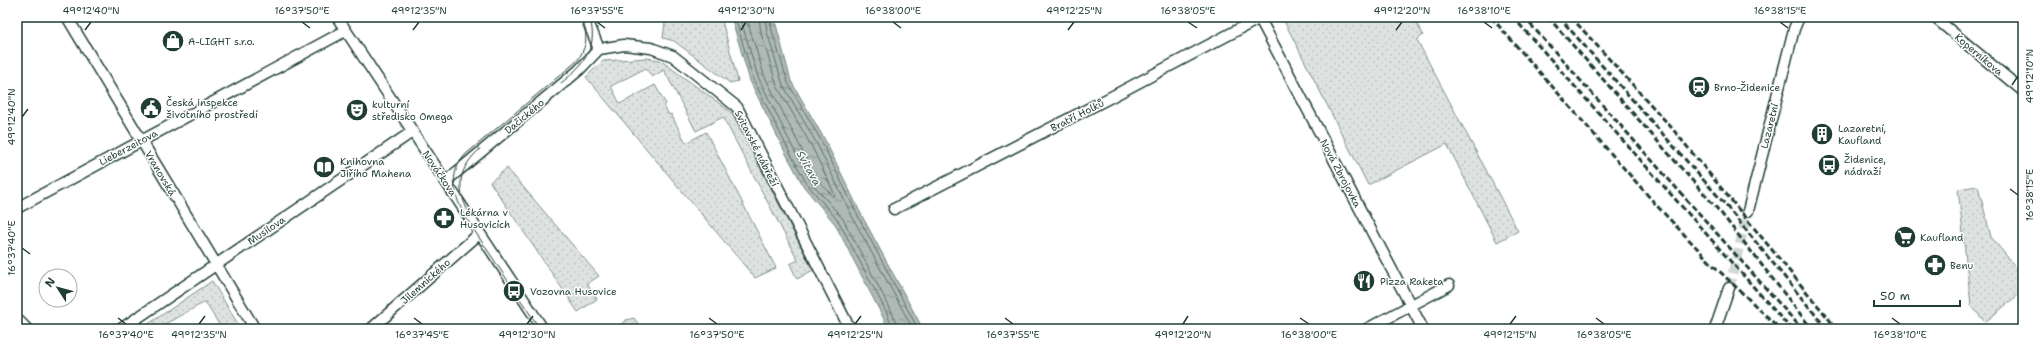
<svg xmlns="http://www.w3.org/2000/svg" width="2040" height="346" font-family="'Shantell Sans',sans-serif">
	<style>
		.grass { fill: url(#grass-dots); stroke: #7e908b }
		.water { fill: url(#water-ripples); stroke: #758883 }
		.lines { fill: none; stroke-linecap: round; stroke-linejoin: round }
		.shore { stroke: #596f68; stroke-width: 1 }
		.minor-tunnel { stroke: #d2d8d6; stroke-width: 10; stroke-dasharray: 10 5; stroke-linecap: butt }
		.minor-casing { stroke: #1f3d34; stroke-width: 13 }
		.minor { stroke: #fff; stroke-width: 10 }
		.tram { stroke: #1f3d34; stroke-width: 1 }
		.rail { stroke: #1f3d34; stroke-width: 3; stroke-dasharray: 6 3; stroke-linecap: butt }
		.ticks { fill: none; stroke: #1f3d34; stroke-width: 1.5 }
		.labels { text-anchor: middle; stroke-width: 3; stroke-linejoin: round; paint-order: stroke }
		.poi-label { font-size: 10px; fill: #1f3d34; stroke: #fff; text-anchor: start }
		.street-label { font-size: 10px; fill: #1f3d34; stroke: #fff }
		.water-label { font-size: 11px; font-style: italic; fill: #4a625b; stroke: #fff }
		.neatline { fill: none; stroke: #1f3d34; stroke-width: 1.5 }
		.ticks-label { font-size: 10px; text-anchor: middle; fill: #1f3d34 }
	</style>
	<defs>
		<pattern id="grass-dots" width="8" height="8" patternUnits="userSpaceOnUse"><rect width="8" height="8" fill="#dee3e2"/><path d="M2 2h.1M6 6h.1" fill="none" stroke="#bec4c2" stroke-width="1.8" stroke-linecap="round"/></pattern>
		<pattern id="water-ripples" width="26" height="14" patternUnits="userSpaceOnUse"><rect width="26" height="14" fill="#afbab7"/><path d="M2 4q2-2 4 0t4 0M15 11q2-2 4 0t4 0" fill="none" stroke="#8e9896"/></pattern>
	</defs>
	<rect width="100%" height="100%" fill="#fff"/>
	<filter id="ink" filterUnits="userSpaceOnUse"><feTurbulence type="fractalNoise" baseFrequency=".025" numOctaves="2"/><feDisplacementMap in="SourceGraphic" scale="8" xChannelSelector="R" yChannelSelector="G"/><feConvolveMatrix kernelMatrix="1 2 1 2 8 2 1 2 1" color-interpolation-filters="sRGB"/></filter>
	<g filter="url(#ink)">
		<path class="grass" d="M668 17H721L738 81 730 83 674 41 663 38 665 22Z
			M1282 17H1413L1423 35 1417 40 1518 231 1497 242 1447 144 1368 185Z
			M647 58 660 60 731 112 813 270 797 279 790 264 798 260 723 117 696 131 664 70 652 77 646 68 611 86 620 104 655 85 666 104 664 106 669 115 671 114 686 143 706 132 776 268 755 278 586 77 603 61Z
			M507 168 599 276 587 284 597 299 578 312 490 182Z
			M1978 186 1991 237 2023 276V291L1985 322 1971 305 1958 189Z
			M212 281 241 329H222L205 302 156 329H141Z
			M634 318 642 329H615L626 320Z"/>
		<path class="water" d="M731 17H774L791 81 825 140 862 216 923 329H889L835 224 804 187 785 152 750 81Z"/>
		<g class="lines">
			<path class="shore" d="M735 17 753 79 789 151 807 184 839 222 887 313 892 329
				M740 17 758 77 793 148 811 182 843 219 891 310 898 329
				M746 17 764 75 816 178 834 197 835 195 812 147 777 86 761 33 759 17
				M765 17 767 32 783 85 817 144 854 220 913 329
				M770 17 772 31 788 83 822 142 859 218 918 329"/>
			<path class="minor-tunnel" d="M1729 288 1748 211"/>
			<g class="minor-casing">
				<path id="minor" d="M67 17 255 329
					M337 17 543 329
					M586 17 599 49
					M1259 17 1423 329
					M1934 17 2023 91
					M599 49 624 45 651 48 673 56 737 107 850 329
					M446 181 579 70 599 49
					M17 208 345 31
					M894 209 1113 96 1260 18
					M1748 211 1794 29 1799 17
					M17 319 27 329
					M121 329 412 132
					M371 329 479 234
					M1367 329 1449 285
					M1715 329 1729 288"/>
			</g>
			<use href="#minor" class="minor"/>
			<path class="tram" d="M561 83C583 66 600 46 589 17
				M469 213C455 186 459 168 480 149
				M540 329 466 218C454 196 447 174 466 154L577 61C588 45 588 35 581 17"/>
			<path class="rail" d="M1491 17 1659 208 1714 266 1780 329
				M1513 17 1791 329
				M1524 17 1802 329
				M1548 17 1721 213 1812 329
				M1559 17 1723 202 1827 329
				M1571 17 1671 127 1837 329"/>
		</g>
	</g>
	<path class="ticks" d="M302 22 310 28M597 22 605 28M893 22 901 28M1188 22 1197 28M1484 22 1492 28M1780 22 1788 28M85 30 91 22M413 30 419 22M741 30 746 22M1068 30 1074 22M1396 30 1402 22M2012 85 2018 76M22 117 28 109M2010 189 2018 195M22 248 30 254M118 318 126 324M414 318 422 324M709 318 717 324M1005 318 1013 324M1300 318 1309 324M1596 318 1604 324M1892 318 1900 324M199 324 205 316M527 324 533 316M855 324 861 316M1183 324 1188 316M1510 324 1516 316"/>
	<defs>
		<g id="shop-disc" transform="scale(1.15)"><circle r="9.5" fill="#1f3d34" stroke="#fff"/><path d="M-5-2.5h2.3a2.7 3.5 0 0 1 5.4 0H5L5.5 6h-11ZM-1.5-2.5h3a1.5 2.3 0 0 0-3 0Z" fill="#fff"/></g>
		<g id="station-disc" transform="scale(1.15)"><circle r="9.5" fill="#1f3d34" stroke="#fff"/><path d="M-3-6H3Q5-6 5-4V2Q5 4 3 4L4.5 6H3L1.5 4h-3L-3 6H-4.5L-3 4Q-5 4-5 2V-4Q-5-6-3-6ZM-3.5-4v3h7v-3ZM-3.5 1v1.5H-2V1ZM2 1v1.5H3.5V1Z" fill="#fff"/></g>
		<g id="civic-disc" transform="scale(1.15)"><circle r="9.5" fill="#1f3d34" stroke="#fff"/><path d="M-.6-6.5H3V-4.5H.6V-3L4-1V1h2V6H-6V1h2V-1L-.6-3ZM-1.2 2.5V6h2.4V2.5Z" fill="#fff"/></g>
		<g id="theatre-disc" transform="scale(1.15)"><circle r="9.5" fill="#1f3d34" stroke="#fff"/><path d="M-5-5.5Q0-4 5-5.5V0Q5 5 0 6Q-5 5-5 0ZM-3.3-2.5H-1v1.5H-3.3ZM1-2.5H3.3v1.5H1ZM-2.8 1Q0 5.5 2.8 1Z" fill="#fff"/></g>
		<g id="building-disc" transform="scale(1.15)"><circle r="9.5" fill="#1f3d34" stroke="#fff"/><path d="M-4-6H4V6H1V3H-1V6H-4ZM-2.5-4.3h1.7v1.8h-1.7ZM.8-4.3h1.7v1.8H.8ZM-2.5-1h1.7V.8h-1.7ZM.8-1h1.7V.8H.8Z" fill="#fff"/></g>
		<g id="bus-disc" transform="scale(1.15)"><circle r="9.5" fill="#1f3d34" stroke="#fff"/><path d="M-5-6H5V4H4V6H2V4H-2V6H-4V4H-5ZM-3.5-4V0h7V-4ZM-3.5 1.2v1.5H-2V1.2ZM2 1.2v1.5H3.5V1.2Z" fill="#fff"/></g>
		<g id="library-disc" transform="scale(1.15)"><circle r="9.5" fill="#1f3d34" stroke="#fff"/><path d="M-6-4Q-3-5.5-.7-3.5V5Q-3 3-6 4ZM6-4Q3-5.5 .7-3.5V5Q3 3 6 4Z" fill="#fff"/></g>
		<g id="pharmacy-disc" transform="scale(1.15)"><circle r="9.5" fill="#1f3d34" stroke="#fff"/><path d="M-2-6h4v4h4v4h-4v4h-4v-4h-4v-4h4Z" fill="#fff"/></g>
		<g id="supermarket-disc" transform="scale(1.15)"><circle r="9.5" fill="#1f3d34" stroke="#fff"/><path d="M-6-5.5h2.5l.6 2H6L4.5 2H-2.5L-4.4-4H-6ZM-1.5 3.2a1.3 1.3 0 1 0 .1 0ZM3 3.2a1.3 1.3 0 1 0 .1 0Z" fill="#fff"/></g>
		<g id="restaurant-disc" transform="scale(1.15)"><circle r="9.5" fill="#1f3d34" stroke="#fff"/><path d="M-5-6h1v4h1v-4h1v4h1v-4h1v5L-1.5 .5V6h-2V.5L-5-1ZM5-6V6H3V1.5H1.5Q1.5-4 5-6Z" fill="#fff"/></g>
	</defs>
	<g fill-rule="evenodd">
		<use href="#shop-disc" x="173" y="41"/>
		<use href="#station-disc" x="1699" y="87"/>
		<use href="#civic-disc" x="151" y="108"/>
		<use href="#theatre-disc" x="357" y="110"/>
		<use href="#building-disc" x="1822" y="134"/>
		<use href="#bus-disc" x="1829" y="165"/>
		<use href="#library-disc" x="324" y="167"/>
		<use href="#pharmacy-disc" x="444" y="218"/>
		<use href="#supermarket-disc" x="1905" y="237"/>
		<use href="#pharmacy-disc" x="1935" y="265"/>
		<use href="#restaurant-disc" x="1364" y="281"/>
		<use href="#bus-disc" x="514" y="291"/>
	</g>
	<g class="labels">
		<g class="poi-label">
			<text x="188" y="45">A-LIGHT s.r.o.</text>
			<text x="1714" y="91">Brno-Židenice</text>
			<text x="166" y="106">Česká inspekce<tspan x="166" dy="12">životního prostředí</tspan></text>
			<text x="372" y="108">kulturní<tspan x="372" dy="12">středisko Omega</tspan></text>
			<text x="1838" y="132">Lazaretní,<tspan x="1838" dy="12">Kaufland</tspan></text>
			<text x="1844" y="163">Židenice,<tspan x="1844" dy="12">nádraží</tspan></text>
			<text x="340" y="165">Knihovna<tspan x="340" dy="12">Jiřího Mahena</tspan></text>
			<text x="460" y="216">Lékárna v<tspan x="460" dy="12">Husovicích</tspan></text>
			<text x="1920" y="241">Kaufland</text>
			<text x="1950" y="269">Benu</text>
			<text x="1380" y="285">Pizza Raketa</text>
			<text x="530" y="295">Vozovna Husovice</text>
		</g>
		<g class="street-label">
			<text transform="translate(1979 54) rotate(40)" y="4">Koperníkova</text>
			<text transform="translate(1077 115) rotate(-27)" y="4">Bratří Holků</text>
			<text transform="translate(524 116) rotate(-40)" y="4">Dačického</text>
			<text transform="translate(1769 126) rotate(-76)" y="4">Lazaretní</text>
			<text transform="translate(128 147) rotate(-28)" y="4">Lieberzeitova</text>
			<text transform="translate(757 148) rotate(63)" y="4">Svitavské nábřeží</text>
			<text transform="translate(161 173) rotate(59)" y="4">Vranovská</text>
			<text transform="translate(440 173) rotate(56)" y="4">Nováčkova</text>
			<text transform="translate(1341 173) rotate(62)" y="4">Nová Zbrojovka</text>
			<text transform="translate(266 230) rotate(-34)" y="4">Musilova</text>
			<text transform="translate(425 281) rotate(-42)" y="4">Jilemnického</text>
		</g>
		<g class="water-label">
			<text transform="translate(809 168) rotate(61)" y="4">Svitava</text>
		</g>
	</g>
	<rect width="2040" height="346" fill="none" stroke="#fff" stroke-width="44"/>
	<g transform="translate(58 288) rotate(306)"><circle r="19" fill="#ffffff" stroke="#a5b1ae"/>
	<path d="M0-3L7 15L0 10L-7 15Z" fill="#1f3d34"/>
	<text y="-6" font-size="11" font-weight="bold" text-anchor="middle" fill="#1f3d34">N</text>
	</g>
	<path d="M1874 300v6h86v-6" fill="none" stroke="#1f3d34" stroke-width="2"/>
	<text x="1880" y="300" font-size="12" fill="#1f3d34" stroke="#ffffff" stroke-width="3" paint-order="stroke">50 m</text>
	<rect x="22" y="22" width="1996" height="302" class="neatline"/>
	<g class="ticks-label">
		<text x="91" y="14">49°12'40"N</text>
		<text x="302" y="14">16°37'50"E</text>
		<text x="419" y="14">49°12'35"N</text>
		<text x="597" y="14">16°37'55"E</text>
		<text x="746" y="14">49°12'30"N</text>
		<text x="893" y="14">16°38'00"E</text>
		<text x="1074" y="14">49°12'25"N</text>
		<text x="1188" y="14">16°38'05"E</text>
		<text x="1402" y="14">49°12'20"N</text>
		<text x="1484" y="14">16°38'10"E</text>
		<text x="1780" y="14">16°38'15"E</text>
		<text transform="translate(2029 76) rotate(-90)" y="4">49°12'10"N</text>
		<text transform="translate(11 117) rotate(-90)" y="4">49°12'40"N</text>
		<text transform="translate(2029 195) rotate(-90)" y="4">16°38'15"E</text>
		<text transform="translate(11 248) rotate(-90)" y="4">16°37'40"E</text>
		<text x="126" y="338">16°37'40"E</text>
		<text x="199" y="338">49°12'35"N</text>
		<text x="422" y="338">16°37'45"E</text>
		<text x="527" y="338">49°12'30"N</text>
		<text x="717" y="338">16°37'50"E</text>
		<text x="855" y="338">49°12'25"N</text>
		<text x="1013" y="338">16°37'55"E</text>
		<text x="1183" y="338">49°12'20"N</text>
		<text x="1309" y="338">16°38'00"E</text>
		<text x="1510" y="338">49°12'15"N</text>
		<text x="1604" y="338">16°38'05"E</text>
		<text x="1900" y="338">16°38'10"E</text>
	</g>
</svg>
